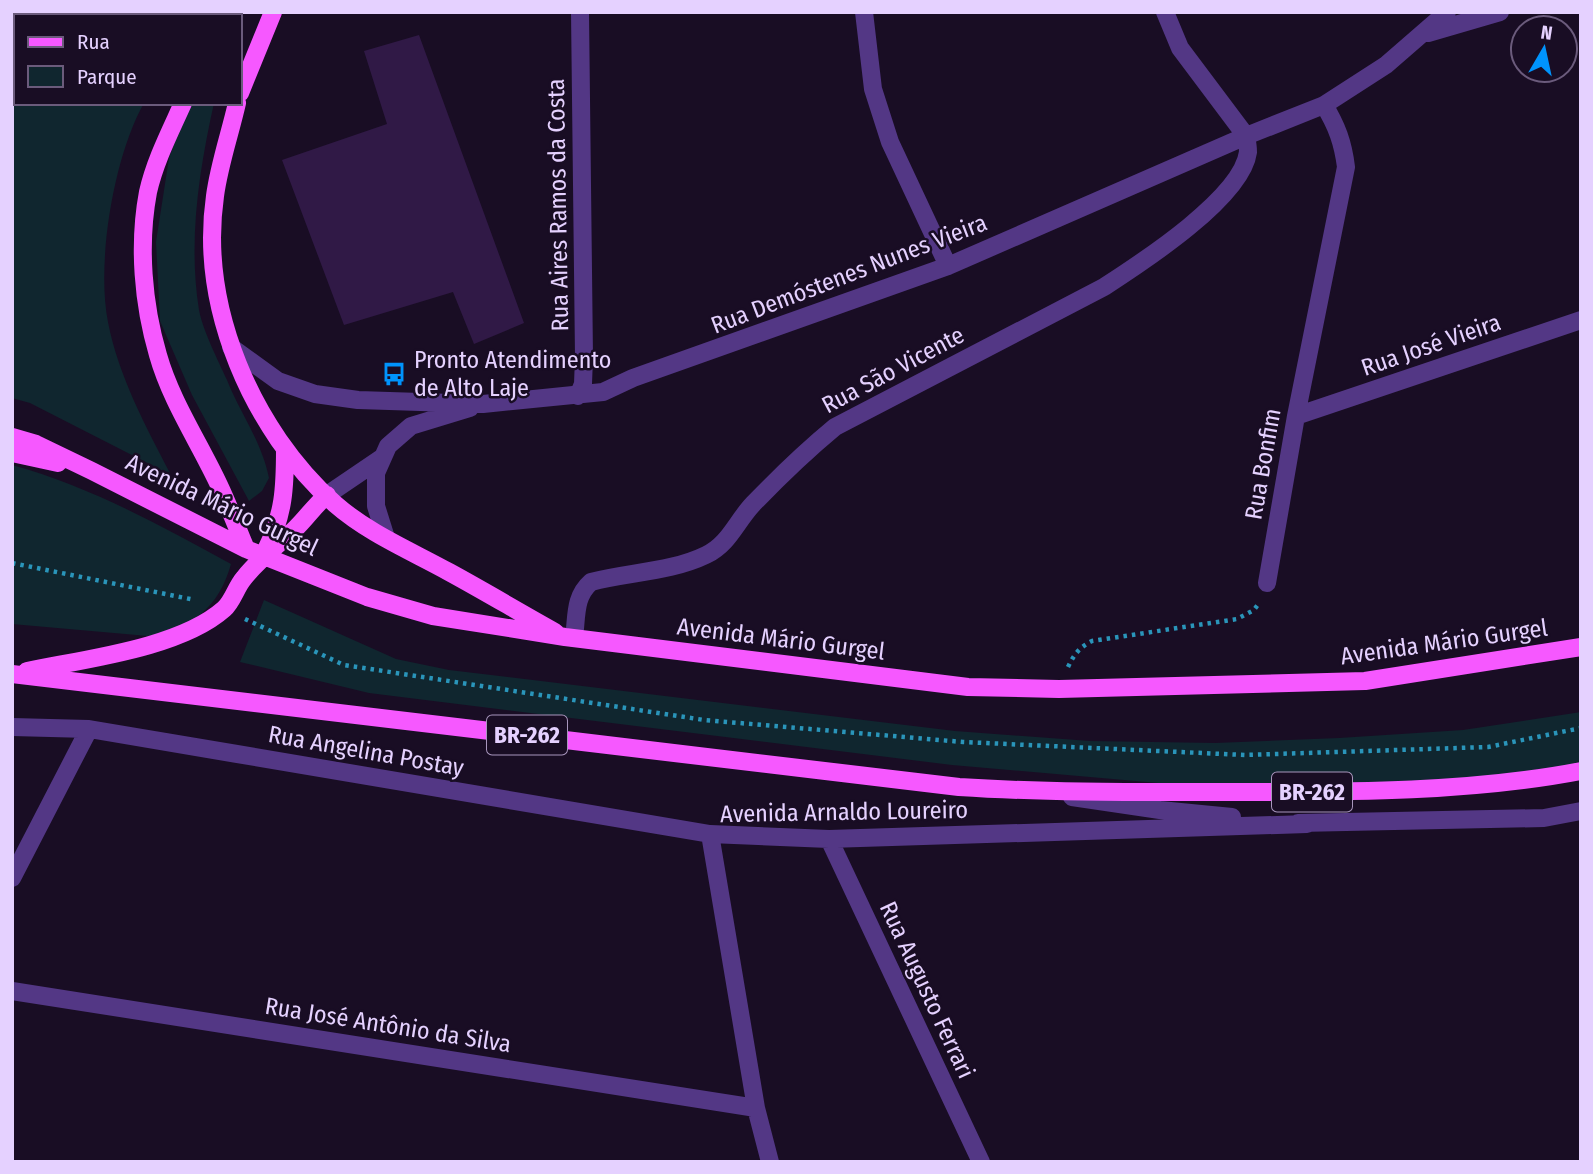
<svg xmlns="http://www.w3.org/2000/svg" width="1593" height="1174" font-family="'Fira Sans Condensed',sans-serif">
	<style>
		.green { fill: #10262f }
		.building { fill: #301946 }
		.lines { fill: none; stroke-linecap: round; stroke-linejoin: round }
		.path { stroke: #2a95ba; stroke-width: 4.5; stroke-dasharray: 3.5 5; stroke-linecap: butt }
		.minor { stroke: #533785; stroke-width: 18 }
		.major { stroke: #f658ff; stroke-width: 18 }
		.labels { text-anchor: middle; stroke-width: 5; stroke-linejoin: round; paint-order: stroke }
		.shield { fill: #190d24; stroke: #a896bd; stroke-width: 2 }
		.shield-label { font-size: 23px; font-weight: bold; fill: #e5d1ff }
		.street-label { font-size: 24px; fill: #e5d1ff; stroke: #190d24 }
		.poi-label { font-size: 24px; fill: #e5d1ff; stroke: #190d24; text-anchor: start }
	</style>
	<rect width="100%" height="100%" fill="#190d24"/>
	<path class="green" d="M16 53V103H144C114 156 96 262 108 322 118 375 146 427 171 475L30 403 12 398V59Z
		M189 103H214C199 171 188 241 199 310 203 331 218 360 227 380 240 413 262 442 269 478L262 491 249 501 192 395 160 321 156 242 169 158Z
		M12 465C89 486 162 526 231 564 219 607 193 628 148 636L12 624Z
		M264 600 396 659 449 670 955 731 1090 741 1215 743 1339 738 1463 730 1581 712V765L1508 775 1394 783 1181 785 952 765 369 693 240 662Z"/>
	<path class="building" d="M419 35 524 323 474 344 453 292 344 325 282 160 387 124 364 51Z"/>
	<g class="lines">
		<path class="path" d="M12 563 195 600
			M245 619 344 665 704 720 963 742 1245 755 1488 747 1581 728
			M1068 667C1074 654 1080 647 1092 641L1237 619 1254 610 1259 603"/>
		<path class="minor" d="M864 12 873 89 890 142 948 266
			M1428 33 1500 12
			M231 347 278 381 315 394 358 400 483 404 603 392 633 378 948 266 1246 136 1324 105 1386 65 1447 12
			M578 396 583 384 584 357 580 12
			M1296 416 1581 320
			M327 495 383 457
			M386 538 376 506V473L388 446 411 426 470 408
			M1267 583 1296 416 1346 167C1343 143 1337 126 1324 105
			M574 638C577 616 574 597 591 582 629 572 671 572 706 555 729 544 736 522 753 504 779 477 806 451 835 427L1104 287C1141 263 1242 198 1248 152 1248 148 1247 141 1246 136L1180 48 1165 12
			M12 727 89 729 710 834 829 839 1307 824
			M1072 797 1160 810 1232 817
			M1298 823 1544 818 1581 811
			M710 834 756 1108 770 1162
			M829 839 981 1162
			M12 878 89 729
			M12 991 756 1108"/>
		<path class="major" d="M115 12 120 16
			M12 16 14 12
			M222 16 231 12
			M240 93 273 12
			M183 103C170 132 155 161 148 192 138 245 143 304 158 355 171 401 199 442 219 485 229 506 237 528 246 549
			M237 103C230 134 219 165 215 196 199 307 252 430 335 504 368 533 411 551 449 572 484 591 519 612 555 632
			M12 437 36 444 92 471 246 549 367 597 433 616 565 637 968 687 1059 689 1365 681 1581 647
			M12 453 58 463
			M266 550C284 514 285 488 285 449
			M27 671C85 659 180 648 224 609 233 601 236 587 244 578 259 559 277 546 294 530 306 519 314 506 327 495
			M12 674 959 787C1053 793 1147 792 1241 792 1352 792 1472 792 1581 771"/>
	</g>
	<defs>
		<g id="bus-bare" transform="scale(1.89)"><path d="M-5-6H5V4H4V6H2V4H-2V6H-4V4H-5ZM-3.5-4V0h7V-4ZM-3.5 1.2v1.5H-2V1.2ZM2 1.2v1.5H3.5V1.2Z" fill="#0093fc" stroke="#190d24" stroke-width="2.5" paint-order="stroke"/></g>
	</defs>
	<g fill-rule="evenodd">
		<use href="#bus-bare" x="394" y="374"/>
	</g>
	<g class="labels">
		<g class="shield">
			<rect x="487" y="715.5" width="80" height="39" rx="5"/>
			<rect x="1272" y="772.5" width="80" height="39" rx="5"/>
		</g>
		<g class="shield-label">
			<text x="527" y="743">BR-262</text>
			<text x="1312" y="800">BR-262</text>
		</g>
		<g class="street-label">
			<text transform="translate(558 205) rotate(-91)" y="8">Rua Aires Ramos da Costa</text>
			<text transform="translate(849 274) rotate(-21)" y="8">Rua Demóstenes Nunes Vieira</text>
			<text transform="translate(1431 345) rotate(-19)" y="8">Rua José Vieira</text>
			<text transform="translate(893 370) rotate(-28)" y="8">Rua São Vicente</text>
			<text transform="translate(1263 464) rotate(-80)" y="8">Rua Bonfim</text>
			<text transform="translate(222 505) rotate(25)" y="8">Avenida Mário Gurgel</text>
			<text transform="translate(781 639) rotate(7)" y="8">Avenida Mário Gurgel</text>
			<text transform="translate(1444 642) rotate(-8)" y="8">Avenida Mário Gurgel</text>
			<text transform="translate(366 751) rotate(10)" y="8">Rua Angelina Postay</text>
			<text transform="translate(844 812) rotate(-1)" y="8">Avenida Arnaldo Loureiro</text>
			<text transform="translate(927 990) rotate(65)" y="8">Rua Augusto Ferrari</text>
			<text transform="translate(388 1025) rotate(9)" y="8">Rua José Antônio da Silva</text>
		</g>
		<g class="poi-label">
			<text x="414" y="368">Pronto Atendimento<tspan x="414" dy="28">de Alto Laje</tspan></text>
		</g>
	</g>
	<rect width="1593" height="1174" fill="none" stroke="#e5d1ff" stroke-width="28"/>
	<rect x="14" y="14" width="228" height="91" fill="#190d24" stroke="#6b5b7c" stroke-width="2"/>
	<rect x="28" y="37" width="35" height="10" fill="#f658ff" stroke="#6b5b7c" stroke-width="2"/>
	<text x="77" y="49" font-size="21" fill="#e5d1ff">Rua</text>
	<rect x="28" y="66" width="35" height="21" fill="#10262f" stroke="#6b5b7c" stroke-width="2"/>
	<text x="77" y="84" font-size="21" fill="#e5d1ff">Parque</text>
	<g transform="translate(1544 49) rotate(9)"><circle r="33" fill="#190d24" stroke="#6b5b7c" stroke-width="2"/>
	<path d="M0-5L12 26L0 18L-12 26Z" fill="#0093fc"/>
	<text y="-10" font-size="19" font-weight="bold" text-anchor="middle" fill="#e5d1ff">N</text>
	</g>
</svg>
